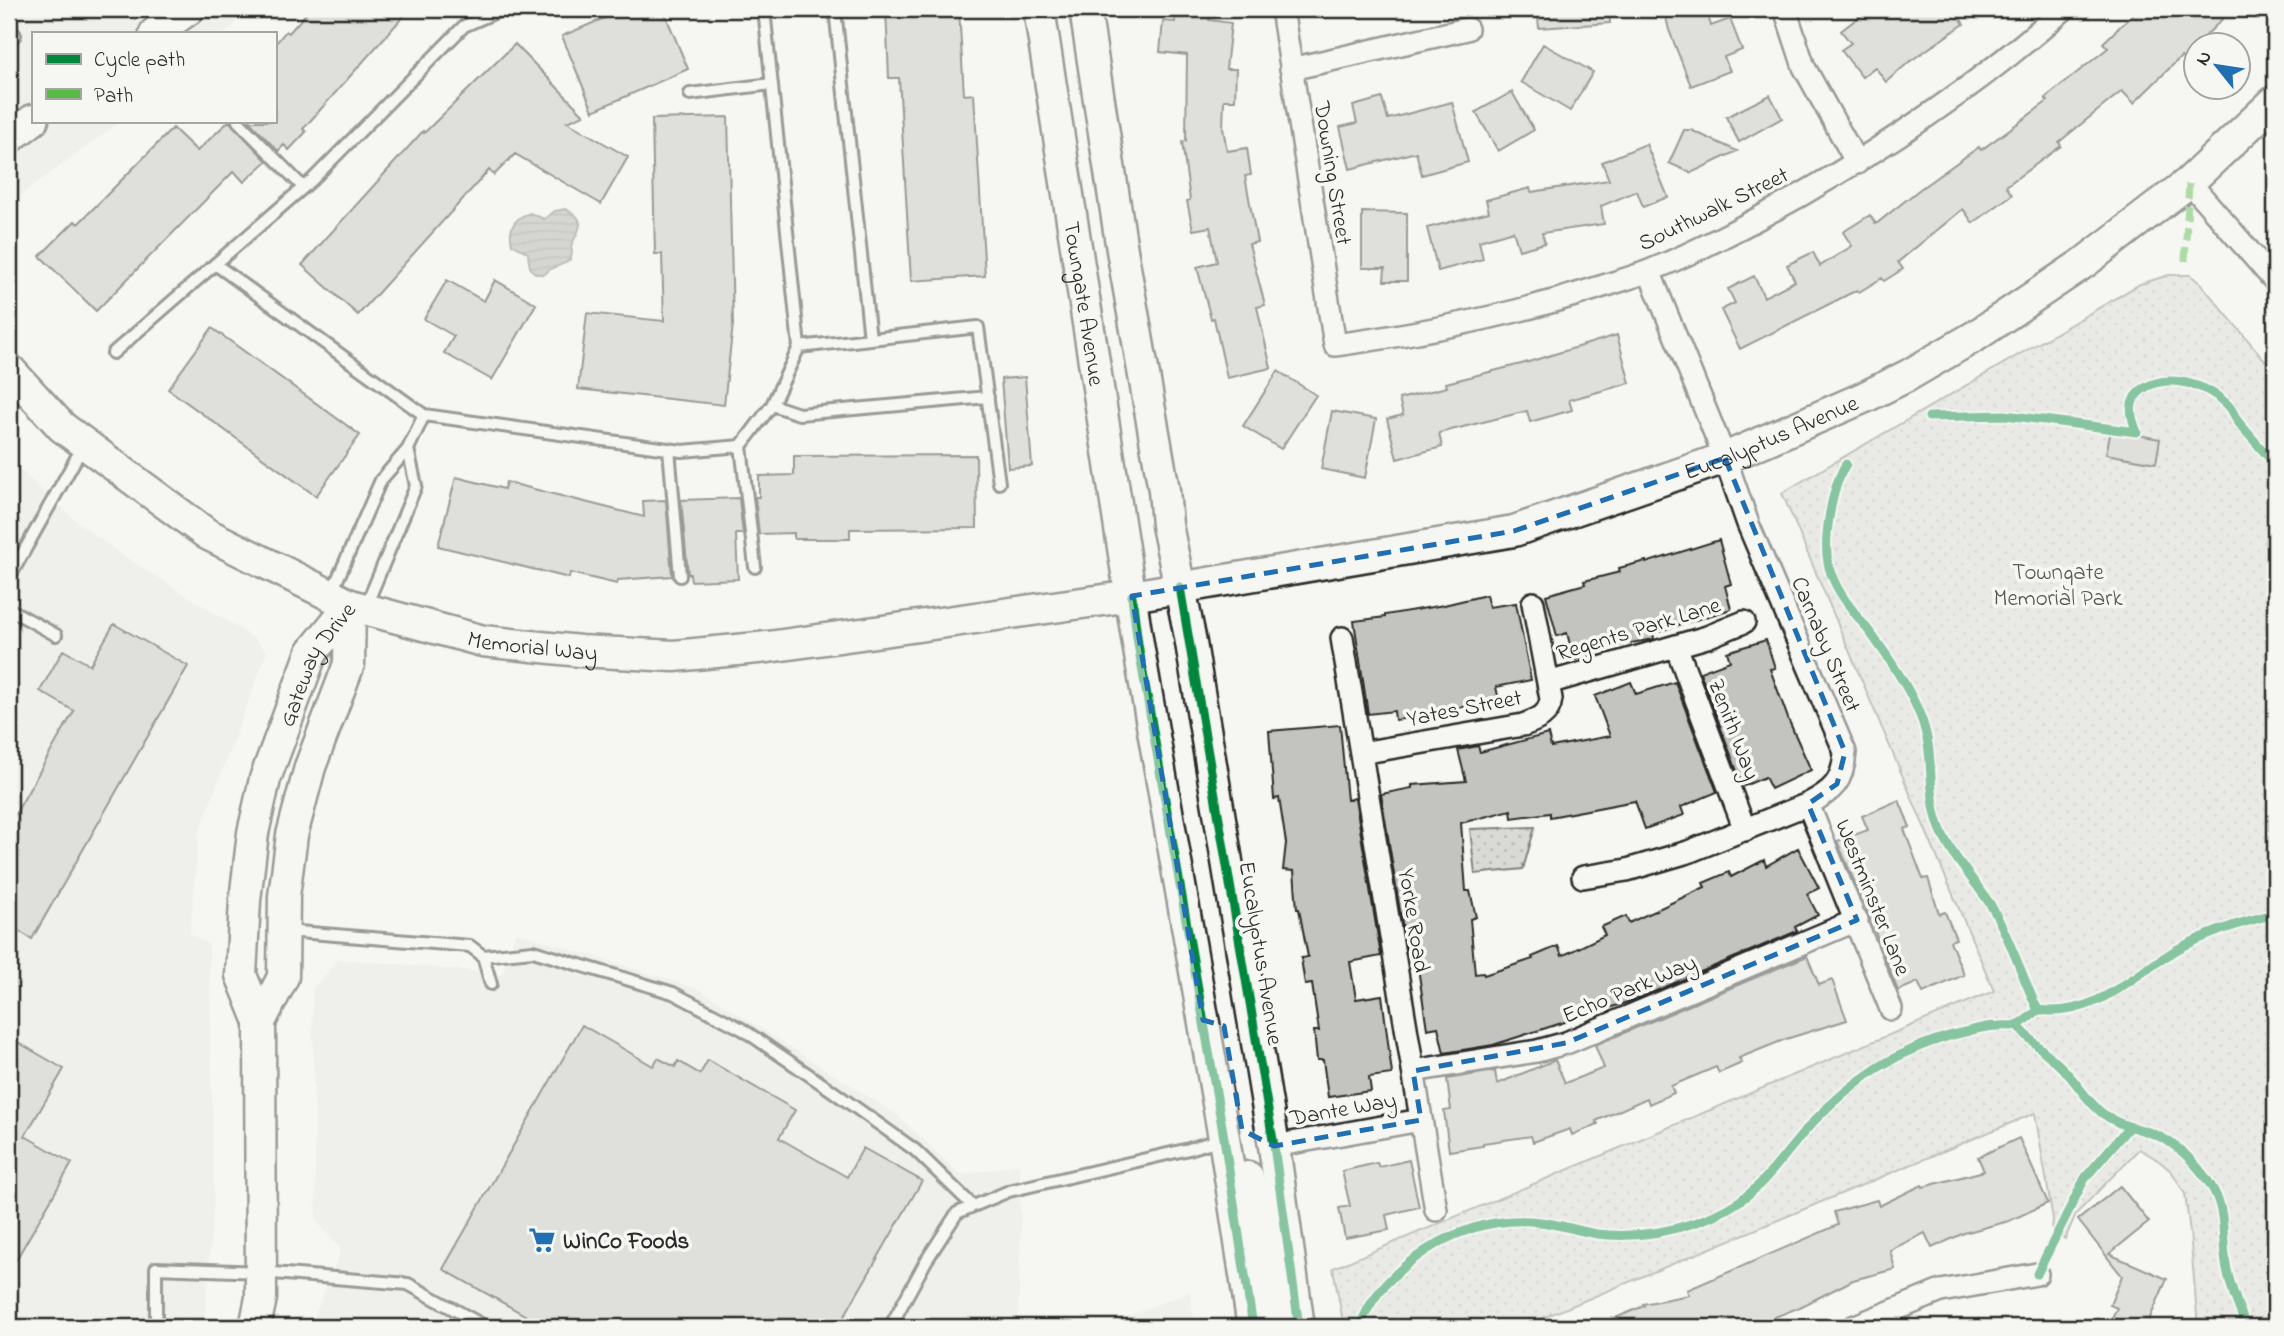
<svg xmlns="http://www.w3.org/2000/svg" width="2284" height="1336" font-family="'Indie Flower',sans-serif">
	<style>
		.built { fill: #e7e7e3 }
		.park { fill: url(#park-dots); stroke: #828280; stroke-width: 2 }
		.water { fill: url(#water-rules); stroke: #7a7a78; stroke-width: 2 }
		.building { fill: #c3c3c0; stroke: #2b2b2b; stroke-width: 2 }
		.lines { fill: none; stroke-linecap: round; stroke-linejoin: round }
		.lane-casing { stroke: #2b2b2b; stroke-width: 16 }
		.street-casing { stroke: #2b2b2b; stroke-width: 26 }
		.secondary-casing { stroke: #2b2b2b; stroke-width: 35 }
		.path { stroke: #2b2b2b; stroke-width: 4.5; stroke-dasharray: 7 5; stroke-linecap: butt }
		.lane { stroke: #f6f6f2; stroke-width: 10 }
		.street { stroke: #f6f6f2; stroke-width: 21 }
		.secondary { stroke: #f6f6f2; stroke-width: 30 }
		.quiet { stroke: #58b947; stroke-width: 7; stroke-dasharray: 14 7; stroke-linecap: butt }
		.cycleway-casing { stroke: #f6f6f2; stroke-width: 13 }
		.cycleway { stroke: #00873e; stroke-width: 9 }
		.marked { fill: none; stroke: #1f6fb2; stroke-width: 5; stroke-dasharray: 14 9; stroke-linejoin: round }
		.labels { text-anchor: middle; stroke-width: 7; stroke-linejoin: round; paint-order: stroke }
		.street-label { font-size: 23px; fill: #2b2b2b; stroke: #f6f6f2 }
		.park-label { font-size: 23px; fill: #565656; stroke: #f6f6f2 }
		.poi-label { font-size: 23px; font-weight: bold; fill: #2b2b2b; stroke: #f6f6f2; text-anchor: start }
	</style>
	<defs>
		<pattern id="park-dots" width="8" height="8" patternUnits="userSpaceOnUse" patternTransform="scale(1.75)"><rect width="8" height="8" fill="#d9d9d5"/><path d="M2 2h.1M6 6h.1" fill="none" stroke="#babab7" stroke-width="1.8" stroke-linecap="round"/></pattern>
		<pattern id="water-rules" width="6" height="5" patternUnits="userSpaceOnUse" patternTransform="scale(1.75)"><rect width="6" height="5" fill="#aeaeab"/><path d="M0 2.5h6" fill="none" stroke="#8e8e8b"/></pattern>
	</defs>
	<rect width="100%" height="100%" fill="#f6f6f2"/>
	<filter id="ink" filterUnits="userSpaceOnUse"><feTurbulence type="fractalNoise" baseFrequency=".0143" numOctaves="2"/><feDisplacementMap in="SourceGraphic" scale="14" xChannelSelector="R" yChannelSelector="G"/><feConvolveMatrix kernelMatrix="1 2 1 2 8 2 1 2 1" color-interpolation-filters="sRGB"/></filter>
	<g filter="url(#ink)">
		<path class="built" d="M9 9H250L225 33H33V121H121L9 204Z
			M9 460 82 526 124 556 254 638 267 652 199 833 190 933 209 945 214 1201 204 1327H9Z
			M516 932 699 989 896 1114 961 1175 1020 1164 1021 1229 1018 1327H310L341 1250 316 1220 312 989 339 959 474 971 502 975Z
			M1190 1291 1195 1327H1101Z"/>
		<path class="park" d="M2169 275H2190L2200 283 2262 357 2275 369V1327H2198L2190 1232 2185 1194 2172 1172 2158 1160 2139 1149 2076 1214 2065 1239 2052 1231 2053 1219 2035 1113 1521 1327H1344L1333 1268 1994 991 1782 493 2140 284Z
			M1535 827 1523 869 1475 874 1470 829Z"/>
		<path class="water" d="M565 209C588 219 580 228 571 246 577 268 554 262 545 274 529 276 529 265 528 253L512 244C508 228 514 218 530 213L544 219 555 211Z"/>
		<path class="building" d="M310 9H410L303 129 306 132 289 150 284 145 278 151 249 121H275V44L286 31 289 33Z
			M626 9H663L688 69 593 111 562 36Z
			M886 9H959L964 95 974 94 985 276 911 281 899 78H889Z
			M1176 9 1210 10 1209 20 1231 23 1226 69H1236L1235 100H1224L1223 128 1227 151 1247 148 1251 175 1245 176 1257 242 1249 244 1265 305 1257 307 1271 368 1227 378 1214 318 1211 319 1197 267 1217 262 1210 227 1193 230 1187 201 1190 200 1182 142 1186 141 1187 55 1160 52 1163 21 1175 22Z
			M1537 9H1609L1610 23 1539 28Z
			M1664 9H1706L1711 26 1730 19 1742 50 1724 57 1730 71 1691 86 1669 30Z
			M1869 9H1954L1964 24 1909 62 1886 82 1875 67 1862 77 1841 50 1851 43 1841 31Z
			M2138 9H2232L2183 59 2181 57 2134 103 2122 91 2059 142 2061 146 2006 186 2012 195 1973 223 1963 209 1898 262 1903 269 1884 281 1882 278 1859 292 1857 290 1740 349 1721 310 1735 303 1728 289 1754 276 1764 297 1795 281 1787 265 1813 252 1820 266 1852 246 1843 232 1870 215 1876 224 1920 189 1979 147 1981 150 2048 101 2045 98 2108 48 2103 43Z
			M515 44 584 115 567 122 628 157 601 204 515 154 494 175 489 170 358 315 302 265 423 131 424 133Z
			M1543 44 1593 72 1570 111 1521 82Z
			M1512 92 1534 130 1498 151 1476 112Z
			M1770 95 1782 118 1739 142 1726 117Z
			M1382 98 1388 119 1452 102 1468 162 1422 175 1416 152 1350 169 1340 127 1357 123 1353 106Z
			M728 117 733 324 724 405 578 389 587 313 664 321 662 254H655L652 119Z
			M229 121 267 161 244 182 234 171 96 311 40 256 75 221 78 224 173 128 197 151Z
			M1684 130H1691L1737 151 1691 173 1669 163Z
			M1646 144 1668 197 1643 207 1637 191 1601 206 1604 224 1542 233 1545 243 1519 250 1513 231 1479 241 1483 259 1438 271 1427 228 1489 212 1486 200 1530 188 1531 192 1609 180 1602 162Z
			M1362 212 1407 213V281H1384L1385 268H1362Z
			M447 280 484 301 495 280 536 304 492 380 444 353 454 336 424 319Z
			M212 328 360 435 316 496 168 389Z
			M1617 335 1630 383 1569 400 1572 410 1530 422 1527 411 1439 433 1442 447 1397 459 1387 419 1403 415 1399 399 1447 387 1446 383 1525 363Z
			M1278 371 1316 395 1281 449 1243 426Z
			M1025 377 1032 466 1008 468 1001 379Z
			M1332 411 1376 419 1365 478 1321 469Z
			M2111 430 2160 439 2156 463 2106 454Z
			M976 455 977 528 850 529V539H794V533L759 534 755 497H759V476L794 475V456Z
			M456 477 504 489 506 482 644 517 643 501 666 500 672 576 618 580 617 584 570 573 569 578 438 546Z
			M739 498 743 534H736L738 579 691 581 690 574H688L681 500Z
			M1719 540 1731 584 1725 586 1731 609 1653 633 1654 639 1591 650 1592 655 1574 660 1567 633 1557 636 1546 595 1585 584 1584 581 1620 572 1619 568 1646 561V563Z
			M1486 595 1489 607 1516 603 1531 680 1496 687 1499 700 1437 712 1438 715 1395 720 1394 711 1368 714 1354 621 1385 617V615L1444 605Z
			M114 624 188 666 32 939 9 925V825L74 711 40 691 63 650 90 665Z
			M1766 640 1775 668 1770 669 1789 721 1811 770 1771 789 1765 777 1744 786 1741 782 1700 672 1730 661 1727 652Z
			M1631 682 1636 694 1675 682 1717 792 1681 807 1684 815 1645 829 1635 801 1550 817V813L1512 818 1511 810 1461 823 1466 891H1470L1476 917 1470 919 1475 974 1483 973 1484 975 1533 959 1532 957 1558 946 1562 956 1605 935 1601 927 1626 916 1629 923 1705 887 1703 883 1729 872 1731 877 1764 860 1766 866 1798 848 1819 888 1807 894 1818 915 1795 927 1797 931 1637 999 1493 1045 1444 1053 1438 1027 1427 1029 1416 954H1407L1381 794 1412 788V785L1466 781 1458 750 1478 746 1480 752 1548 734 1551 747 1610 736 1595 696Z
			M1340 725 1347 800 1355 798 1381 956 1350 962 1356 999 1382 995 1392 1074 1369 1077 1371 1091 1328 1097 1323 1060H1317L1314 1031H1319L1312 984 1305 985 1301 958 1308 957 1299 909H1297L1294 871 1283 870 1286 843 1279 798 1274 799 1269 731Z
			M1899 800 1910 827 1904 829 1923 879 1928 878 1939 914 1945 912 1956 939 1950 941 1964 975 1923 993 1918 982 1898 991 1869 916 1837 841 1868 830 1862 816Z
			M1807 956 1819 985 1832 980 1847 1020 1786 1039 1739 1058 1742 1063 1719 1073 1716 1067 1671 1086 1674 1093 1649 1104 1647 1098 1596 1121 1598 1124 1572 1135 1570 1129 1533 1142 1531 1136 1483 1143V1146L1449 1151 1444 1111 1451 1110 1447 1079 1495 1071 1497 1084 1555 1060 1565 1083 1604 1068 1595 1045Z
			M582 1025 653 1066 658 1058 675 1067 678 1061 700 1074 708 1060 795 1110 779 1138 847 1177 863 1148 922 1181 838 1327H546L443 1269Z
			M9 1037 64 1069 25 1136 72 1163 9 1272Z
			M2019 1138 2048 1203 2009 1221 1964 1233 1932 1248 1925 1233 1890 1250 1895 1269 1853 1280 1800 1307 1750 1327H1731L1728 1321 1715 1327H1594L1644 1306 1643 1304 1689 1295 1687 1290 1838 1225 1834 1212 1877 1200 1879 1206 1922 1185 1923 1187 1984 1171 1978 1157Z
			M1409 1160 1419 1207 1386 1215 1389 1230 1345 1238 1339 1208 1350 1206 1342 1171 1377 1163 1379 1167Z
			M2120 1186 2149 1222 2109 1254 2167 1279 2146 1327H2107L2117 1308 2110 1305 2122 1276 2078 1220Z"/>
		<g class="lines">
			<g class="lane-casing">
				<path id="lane" d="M835 9 870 339
					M9 31 15 35
					M690 94 772 84
					M238 121 303 187
					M215 264 424 415 682 451 741 446 772 405 799 347 764 9
					M799 347 978 327 999 483
					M113 353 312 180 464 26 503 9
					M772 405 799 414 988 397
					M741 446 755 567
					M669 449 680 576
					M9 578 83 446
					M331 594 381 480 408 449 424 415
					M366 606 416 486 408 449
					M9 609 56 635
					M286 931 470 946 483 956 491 984
					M483 956 533 951 673 993 742 1029 831 1090 915 1150 973 1206
					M156 1327V1268L261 1272 408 1284 486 1327
					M890 1327 926 1261 957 1213 1009 1191 1189 1149 1221 1139"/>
			</g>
			<g class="street-casing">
				<path id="street" d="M1282 9 1335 345C1424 333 1509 316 1594 289 1612 283 1631 278 1649 271 1701 250 1752 222 1801 195 1895 141 1984 81 2064 9
					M1785 9 1804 67 1857 163
					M1291 69 1467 29
					M2189 182 2275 281
					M1342 638 1436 1210
					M1676 646 1745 830
					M1548 683 1707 637 1744 622
					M1361 753 1523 725C1537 720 1549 716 1551 699L1533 603
					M1808 804 1891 1009
					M1583 877 1627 870 1688 852 1808 804C1833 791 1843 782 1845 752L1748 524 1725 458 1649 271
					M1413 1071 1537 1051 1566 1043 1857 920
					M1274 1146 1421 1120
					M1853 1327 1941 1291 2037 1274"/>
			</g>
			<g class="secondary-casing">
				<g id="secondary">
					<path id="s1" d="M1039 9 1138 644 1224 1138 1253 1327"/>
					<path d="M1085 9 1122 250 1164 490 1167 525 1190 637 1274 1146 1299 1327"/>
					<path d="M155 33 189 9"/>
					<path d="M9 138 33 120"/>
					<path id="s2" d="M9 369 62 427 207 534 350 605 483 641 580 651 674 656 768 647 1132 596 1514 531 1725 458 1865 397 1907 376 1977 335 2085 262 2189 182 2275 101"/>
					<path d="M260 1022 283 977 284 896 292 835 310 767 349 664 350 605"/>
					<path d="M1248 1177 1278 1327"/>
					<path id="s3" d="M255 1327 261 1298 260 1022 241 975 245 900 253 833 265 779 312 652 350 605"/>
				</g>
			</g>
			<path class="path" d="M2250 1327 2275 1319"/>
			<use href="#lane" class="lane"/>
			<use href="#street" class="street"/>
			<use href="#secondary" class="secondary"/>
			<path class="quiet" d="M2185 261 2189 182"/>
			<g class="cycleway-casing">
				<path id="cycleway" d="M1929 417 2005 415 2137 432C2130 416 2127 400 2143 389 2168 372 2208 385 2228 405 2233 410 2235 418 2239 423 2251 437 2263 451 2275 464
					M1846 464C1832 487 1822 540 1829 567 1837 597 1860 617 1877 642 1893 664 1910 690 1920 715 1935 751 1927 785 1937 819 1946 852 1972 876 1990 904 2010 937 2021 975 2038 1010
					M1180 587 1274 1146 1299 1327
					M1132 596 1138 644 1224 1138 1253 1327
					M2017 1025C2032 1043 2051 1056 2067 1073 2079 1086 2088 1102 2102 1113 2119 1126 2132 1126 2151 1133 2175 1141 2196 1163 2210 1184 2226 1209 2222 1229 2225 1256 2227 1281 2238 1304 2246 1327
					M2037 1274 2085 1178 2128 1128
					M1360 1327C1369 1300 1389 1278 1411 1261 1447 1233 1493 1216 1540 1222 1559 1224 1578 1231 1597 1234 1630 1238 1665 1233 1697 1222 1761 1200 1772 1166 1815 1120 1834 1100 1853 1084 1876 1069 1904 1051 1937 1038 1969 1031 1979 1028 1990 1026 2000 1026 2005 1025 2012 1027 2016 1025 2024 1023 2032 1015 2038 1010 2096 1018 2132 975 2178 949 2210 932 2241 922 2275 914"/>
			</g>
			<use href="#cycleway" class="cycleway"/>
		</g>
	</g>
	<path d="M0 0H2284V1336H0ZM1725 458 1845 752 1837 784 1808 804 1857 920 1566 1043 1413 1071 1421 1120 1274 1146 1242 1130 1224 1026 1203 1020 1132 596 1514 531Z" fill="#f6f6f2" fill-opacity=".55" fill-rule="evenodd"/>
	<path class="marked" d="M1725 458 1845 752 1837 784 1808 804 1857 920 1566 1043 1413 1071 1421 1120 1274 1146 1242 1130 1224 1026 1203 1020 1132 596 1514 531Z"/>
	<defs>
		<g id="supermarket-bare" transform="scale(2.1)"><path d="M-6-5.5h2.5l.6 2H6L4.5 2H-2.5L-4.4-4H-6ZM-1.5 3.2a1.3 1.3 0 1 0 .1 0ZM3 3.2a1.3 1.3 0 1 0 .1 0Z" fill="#1f6fb2" stroke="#f6f6f2" stroke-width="2.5" paint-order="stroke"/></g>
	</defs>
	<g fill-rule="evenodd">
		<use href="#supermarket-bare" x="542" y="1240"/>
	</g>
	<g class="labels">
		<g class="street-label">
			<text transform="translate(1334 173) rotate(81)" y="8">Downing Street</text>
			<text transform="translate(1713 208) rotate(-26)" y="8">Southwalk Street</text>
			<text dy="8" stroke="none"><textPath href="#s1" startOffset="298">Towngate Avenue</textPath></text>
			<text dy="8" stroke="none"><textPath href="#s2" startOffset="1871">Eucalyptus Avenue</textPath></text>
			<text transform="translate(1638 628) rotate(-17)" y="8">Regents Park Lane</text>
			<text dy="8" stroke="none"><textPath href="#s2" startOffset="606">Memorial Way</textPath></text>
			<text transform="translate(1827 644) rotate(67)" y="8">Carnaby Street</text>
			<text dy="8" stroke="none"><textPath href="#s3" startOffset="681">Gateway Drive</textPath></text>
			<text transform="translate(1464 707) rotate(-11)" y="8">Yates Street</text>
			<text transform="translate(1735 729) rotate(69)" y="8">Zenith Way</text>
			<text transform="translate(1874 897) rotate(68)" y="8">Westminster Lane</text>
			<text transform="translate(1415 920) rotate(81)" y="8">Yorke Road</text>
			<text transform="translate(1262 953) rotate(81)" y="8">Eucalyptus Avenue</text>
			<text transform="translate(1629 988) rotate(-23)" y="8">Echo Park Way</text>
			<text transform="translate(1343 1108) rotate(-10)" y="8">Dante Way</text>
		</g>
		<g class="park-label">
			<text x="2058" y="579">Towngate<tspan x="2058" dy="26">Memorial Park</tspan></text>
		</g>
		<g class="poi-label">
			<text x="563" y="1248">WinCo Foods</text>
		</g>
	</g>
	<rect width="2284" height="1336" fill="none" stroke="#f6f6f2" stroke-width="35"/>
	<rect x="18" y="18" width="2249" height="1301" fill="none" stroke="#2b2b2b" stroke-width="2.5" filter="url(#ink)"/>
	<rect x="32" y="32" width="245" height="91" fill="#f6f6f2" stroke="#a5a5a2" stroke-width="2"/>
	<rect x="46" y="54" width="35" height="10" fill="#00873e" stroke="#a5a5a2" stroke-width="2"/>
	<text x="94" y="66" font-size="21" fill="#2b2b2b">Cycle path</text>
	<rect x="46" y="89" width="35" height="10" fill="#58b947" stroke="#a5a5a2" stroke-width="2"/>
	<text x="94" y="102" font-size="21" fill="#2b2b2b">Path</text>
	<g transform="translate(2217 66) rotate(300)"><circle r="33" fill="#f6f6f2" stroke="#a5a5a2" stroke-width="2"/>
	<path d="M0-5L12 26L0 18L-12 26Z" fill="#1f6fb2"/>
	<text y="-10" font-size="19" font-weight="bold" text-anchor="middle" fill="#2b2b2b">N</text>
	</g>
</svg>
